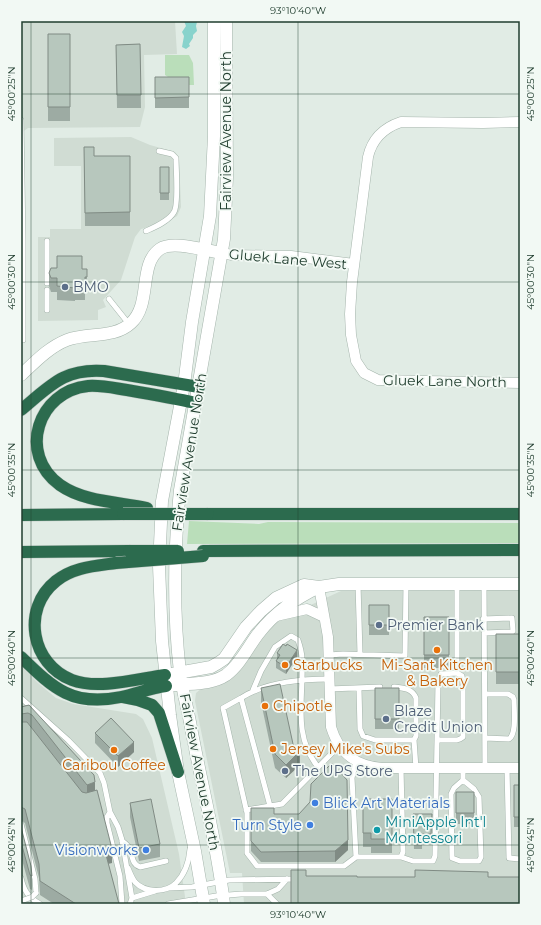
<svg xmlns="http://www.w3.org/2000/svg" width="541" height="925" font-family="Montserrat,sans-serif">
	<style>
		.built { fill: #d0dcd3 }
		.green { fill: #badeba }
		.water { fill: #88d3cc }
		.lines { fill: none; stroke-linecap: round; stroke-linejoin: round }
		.service-casing { stroke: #a4b4ab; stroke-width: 6 }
		.minor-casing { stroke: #a4b4ab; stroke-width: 11 }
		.tertiary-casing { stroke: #a4b4ab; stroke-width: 13 }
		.motorway-casing { stroke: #c1c9c5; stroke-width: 13 }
		.service { stroke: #fff; stroke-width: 5 }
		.minor { stroke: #fff; stroke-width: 10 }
		.tertiary { stroke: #fff; stroke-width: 12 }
		.motorway { stroke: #2c6b4e; stroke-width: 12 }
		.service-bridge-casing { stroke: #a4b4ab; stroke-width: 6; stroke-linecap: butt }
		.motorway-bridge-casing { stroke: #c1c9c5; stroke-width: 13; stroke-linecap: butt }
		.service-bridge { stroke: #fff; stroke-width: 5 }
		.motorway-bridge { stroke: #2c6b4e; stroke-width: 12 }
		.wall { fill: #9daba3 }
		.shaded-wall { fill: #808b84 }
		.building { fill: #b7c7bd; stroke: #808b84 }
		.ticks { fill: none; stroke: #213e2f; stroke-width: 1; stroke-opacity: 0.45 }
		.service-dot { fill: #5c6f8a; stroke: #f2f9f4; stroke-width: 1.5 }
		.food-dot { fill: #e8710a; stroke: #f2f9f4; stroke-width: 1.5 }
		.shop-dot { fill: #3f7fe0; stroke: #f2f9f4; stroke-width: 1.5 }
		.culture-dot { fill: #0f9aa8; stroke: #f2f9f4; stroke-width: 1.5 }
		.labels { text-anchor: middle; stroke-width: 3.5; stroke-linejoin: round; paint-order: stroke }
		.street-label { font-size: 14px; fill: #213e2f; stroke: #f2f9f4 }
		.service-label { font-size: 14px; fill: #4e5e75; stroke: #f2f9f4; text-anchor: start }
		.food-label { font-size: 14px; fill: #c56008; stroke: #f2f9f4; text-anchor: start }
		.shop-label { font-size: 14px; fill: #366cbe; stroke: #f2f9f4; text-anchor: end }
		.culture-label { font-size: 14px; fill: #0d838f; stroke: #f2f9f4; text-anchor: start }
		.neatline { fill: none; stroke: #213e2f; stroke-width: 1.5 }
		.ticks-label { font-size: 10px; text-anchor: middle; fill: #213e2f }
	</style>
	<rect width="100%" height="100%" fill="#e1ece5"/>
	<path class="built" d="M21 21H175L177 54 144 55 145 107 140 127 28 128 21 133Z
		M131 137 150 145 175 152 179 157 181 207 177 216 165 223 141 229 135 237 121 280 103 300 106 307 98 310V320L38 321V237H50V229H81V166H54V138Z
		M520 590V904H244L242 873H230L195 701 196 693 202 688 211 686 276 621 341 591Z
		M21 666 38 683 56 698 73 704 136 714 143 719 152 738 179 854 186 904H21Z"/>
	<path class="green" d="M165 55H189L193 63 194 85H177L169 81 168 77 165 75Z
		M189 521 259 524 268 522 520 523V543L187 544Z"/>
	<path class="water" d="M184 21 197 22 196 26 197 31 193 35V38L189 44 190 46 186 49 182 47 184 36 182 32 186 26Z"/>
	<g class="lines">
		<g class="service-casing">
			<path id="service" d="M21 120 23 241V340H21
				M146 231C155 227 169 221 174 212 179 204 176 169 176 158L172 154 159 151
				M47 241V283
				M47 290V310
				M109 299 129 324
				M358 584 360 654
				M484 585 485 768
				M483 619 512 618 513 631 512 632 484 633
				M329 655 343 654 405 656 406 584
				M457 673V585
				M329 679C300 679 266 682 241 698L270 806 282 804 339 746
				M394 687C403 688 412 688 416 698V736L414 740 416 768
				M329 689 380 687
				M359 689 360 729 363 736 375 740H414
				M253 690 261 671 275 647 291 636 298 640C300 646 302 653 302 659 304 697 292 735 318 767
				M485 694H508L513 697 514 700C514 710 517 734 509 739L485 738
				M21 698 68 740 100 773 104 783 110 812 118 827 122 840 132 898 130 904
				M241 698 223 708 247 813V853L257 866H344L356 857 352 778 356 761
				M463 768V780L474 789 479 797 481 857 479 861H460L452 858 451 794 454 788 463 780
				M507 768 509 858 520 859
				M246 810 270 806
				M110 812 107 817V823L120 876 122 904
				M21 824 35 879 36 893
				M122 841C125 843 128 845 129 848 133 855 131 864 140 867L166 861
				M356 857H401L403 852 401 768
				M401 857 413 861H433L435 856 438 683 441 674 457 673 462 676 463 681V737L460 739 457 740H437
				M128 868C130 873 132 878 135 882 145 893 166 893 176 883 185 874 189 861 190 849
				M21 878C24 891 28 897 40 904
				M169 888 192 887 229 880 297 879
				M267 894 277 904
				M132 898 155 891
				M168 904 216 896 241 894H267L278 889 287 879"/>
		</g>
		<g class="minor-casing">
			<path id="minor" d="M520 122 483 123 401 122C383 128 372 139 368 157L352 282 350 314 351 335 356 361 364 373 378 380 520 383
				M222 253 232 255 291 256 354 264
				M319 587 328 637 331 727C339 753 355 766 382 768H520
				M276 616 307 609 324 617"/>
		</g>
		<g class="tertiary-casing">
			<path id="tertiary" d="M21 375C35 362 49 347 67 340 87 332 114 339 131 323 152 304 138 264 160 249 173 240 206 251 222 253
				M172 674 211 667 218 663 224 659 246 627 261 611 276 598 304 585 319 587 339 584H520
				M175 685C191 683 211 685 226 675 240 665 248 647 258 634 275 612 295 599 319 587
				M204 904 195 851 178 772 170 715 162 641 159 566 162 501 184 385 192 322 210 216 214 136V21
				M224 904C217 843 201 783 190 722 187 706 182 689 180 672 173 612 174 550 180 490L224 239 227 177 226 21"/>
		</g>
		<g class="motorway-casing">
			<path id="motorway" d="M21 410C50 386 64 368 104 371L199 387
				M147 508C119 502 84 502 60 485 17 454 38 391 88 386 101 385 114 388 127 390 150 394 173 398 196 403
				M208 514H520
				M21 515 123 514
				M203 551 520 550
				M21 552 129 551
				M116 563C95 566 73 567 56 581 21 609 31 664 72 680 98 690 137 679 165 675
				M21 657C54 689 73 707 121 697 136 694 150 688 166 686
				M123 697 138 700 152 705 159 713 178 772"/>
		</g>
		<use href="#service" class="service"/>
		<use href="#minor" class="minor"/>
		<use href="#tertiary" class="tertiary"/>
		<use href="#motorway" class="motorway"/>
		<g class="service-bridge-casing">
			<path id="service-bridge" d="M21 901 32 897 36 893"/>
		</g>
		<g class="motorway-bridge-casing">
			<path id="motorway-bridge" d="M123 514H208
				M129 551H178
				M116 563 203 556"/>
		</g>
		<use href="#service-bridge" class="service-bridge"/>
		<use href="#motorway-bridge" class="motorway-bridge"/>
	</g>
	<path class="wall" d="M48 34H70V121H48Z
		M140 44 141 108H117L116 45Z
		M155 77H189V108H155Z
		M84 147 94 156H130V226H85Z
		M160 167H169V200H160Z
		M82 269H87V291H85V300H75V301L57 300V292H51L49 286V273Z
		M369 605H389V635H369Z
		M424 617H449V668H424Z
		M496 634H520V684H496Z
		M277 653 297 657 286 674 276 668V661L277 659Z
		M261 688 293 744 300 765 286 778 275 768 261 702Z
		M375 688H399V729H375Z
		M29 705 95 791 112 863 108 864 119 904H54L40 895 39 878 25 823 21 820V707Z
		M95 733 134 752 118 767 95 743Z
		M514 785H520V827H514Z
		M456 792H474V824H456Z
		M363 799H392V853H371V847H363Z
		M130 803 160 844V857L139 861 130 817Z
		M251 808 274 814 348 850 335 862H261L251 851Z
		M413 814H432L431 844H422V849H414Z
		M21 827 32 876V890L30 889 21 856Z"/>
	<path class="shaded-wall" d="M297 650V657L286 674V667Z
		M134 742V752L118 767V756Z
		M300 751V765L286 778V765Z
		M95 782V796L87 798V785Z
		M348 840V850L335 862V851Z
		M112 849V863L105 864V851Z"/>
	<path class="building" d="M48 34H70V107H48Z
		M140 44 141 95H117L116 45Z
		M155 77H189V97L155 98Z
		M84 147H94V156H130V212L85 213Z
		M160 167H169V193H160Z
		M57 256H82V269H87V277H85V286H75V288L57 286V278H51L49 273 51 268H57Z
		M369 605H389V625H369Z
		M424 617H449V655H424Z
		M496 634H520V672H496Z
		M283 644 286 646 287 644 297 650 286 667 276 661 280 655 277 653Z
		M280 684 293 744 300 751 286 765 275 754 261 688Z
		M375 688H399V719H375Z
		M29 705 94 775 95 782 87 785 32 715 28 713 21 714V707Z
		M111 718 134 742 118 756 95 733Z
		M21 722H27L82 792 86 793 97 790 112 849 105 851 119 904H76L40 881 39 864 25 809 21 807Z
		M332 763 347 780 348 840 335 851 261 852 251 841V808H274V814H299L310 802 311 784Z
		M514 785H520V817H514Z
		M456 792H474V813H456Z
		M151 799 160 844 139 848 130 803Z
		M363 799H392V839H371V833H363Z
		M413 814H432L431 834H422V838L414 839Z
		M21 827 31 866 32 876 30 875 21 842Z
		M291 870H306V876H357V877H415V870L488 872V877H520V904H291Z"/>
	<path class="ticks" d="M31 21V904M298 21V904M21 94H520M21 282H520M21 470H520M21 658H520M21 845H520"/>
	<g class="service-dot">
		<circle cx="65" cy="287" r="4"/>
		<circle cx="379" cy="625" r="4"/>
		<circle cx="386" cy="719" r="4"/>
		<circle cx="285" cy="771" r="4"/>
	</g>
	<g class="food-dot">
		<circle cx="437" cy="650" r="4"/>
		<circle cx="285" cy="665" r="4"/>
		<circle cx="265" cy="706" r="4"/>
		<circle cx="273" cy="749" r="4"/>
		<circle cx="114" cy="750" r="4"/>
	</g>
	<g class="shop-dot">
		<circle cx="315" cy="803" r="4"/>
		<circle cx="310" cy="825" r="4"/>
		<circle cx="146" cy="850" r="4"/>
	</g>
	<circle class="culture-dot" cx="377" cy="830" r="4"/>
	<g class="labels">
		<g class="street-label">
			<text transform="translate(226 131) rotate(-90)" y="5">Fairview Avenue North</text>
			<text transform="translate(288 259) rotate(5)" y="5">Gluek Lane West</text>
			<text transform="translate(445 381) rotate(1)" y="5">Gluek Lane North</text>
			<text transform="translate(189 452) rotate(-81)" y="5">Fairview Avenue North</text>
			<text transform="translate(200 772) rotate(79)" y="5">Fairview Avenue North</text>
		</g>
		<g class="service-label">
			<text x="73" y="292">BMO</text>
			<text x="387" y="630">Premier Bank</text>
			<text x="394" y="716">Blaze<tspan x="394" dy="16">Credit Union</tspan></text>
			<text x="293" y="776">The UPS Store</text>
		</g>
		<g class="food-label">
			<text x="293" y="670">Starbucks</text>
			<text x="437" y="670" text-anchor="middle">Mi-Sant Kitchen<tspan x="437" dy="16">&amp; Bakery</tspan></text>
			<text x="273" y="711">Chipotle</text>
			<text x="281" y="754">Jersey Mike's Subs</text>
			<text x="114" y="770" text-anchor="middle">Caribou Coffee</text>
		</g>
		<g class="shop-label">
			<text x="323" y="808" text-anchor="start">Blick Art Materials</text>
			<text x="302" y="830">Turn Style</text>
			<text x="138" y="855">Visionworks</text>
		</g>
		<g class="culture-label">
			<text x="385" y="827">MiniApple Int'l<tspan x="385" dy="16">Montessori</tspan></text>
		</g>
	</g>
	<rect width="541" height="925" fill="none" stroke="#f2f9f4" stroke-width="44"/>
	<rect x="22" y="22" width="497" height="881" class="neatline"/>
	<g class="ticks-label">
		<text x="298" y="14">93°10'40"W</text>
		<text transform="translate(530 94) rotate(-90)" y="4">45°00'25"N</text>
		<text transform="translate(11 94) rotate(-90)" y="4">45°00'25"N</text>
		<text transform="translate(530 282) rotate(-90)" y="4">45°00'30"N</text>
		<text transform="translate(11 282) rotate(-90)" y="4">45°00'30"N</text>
		<text transform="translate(530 470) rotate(-90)" y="4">45°00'35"N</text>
		<text transform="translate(11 470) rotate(-90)" y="4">45°00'35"N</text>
		<text transform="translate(530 658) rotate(-90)" y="4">45°00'40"N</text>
		<text transform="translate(11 658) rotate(-90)" y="4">45°00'40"N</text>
		<text transform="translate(11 845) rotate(-90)" y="4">45°00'45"N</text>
		<text transform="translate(530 845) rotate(-90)" y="4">45°00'45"N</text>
		<text x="298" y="918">93°10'40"W</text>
	</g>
</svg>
